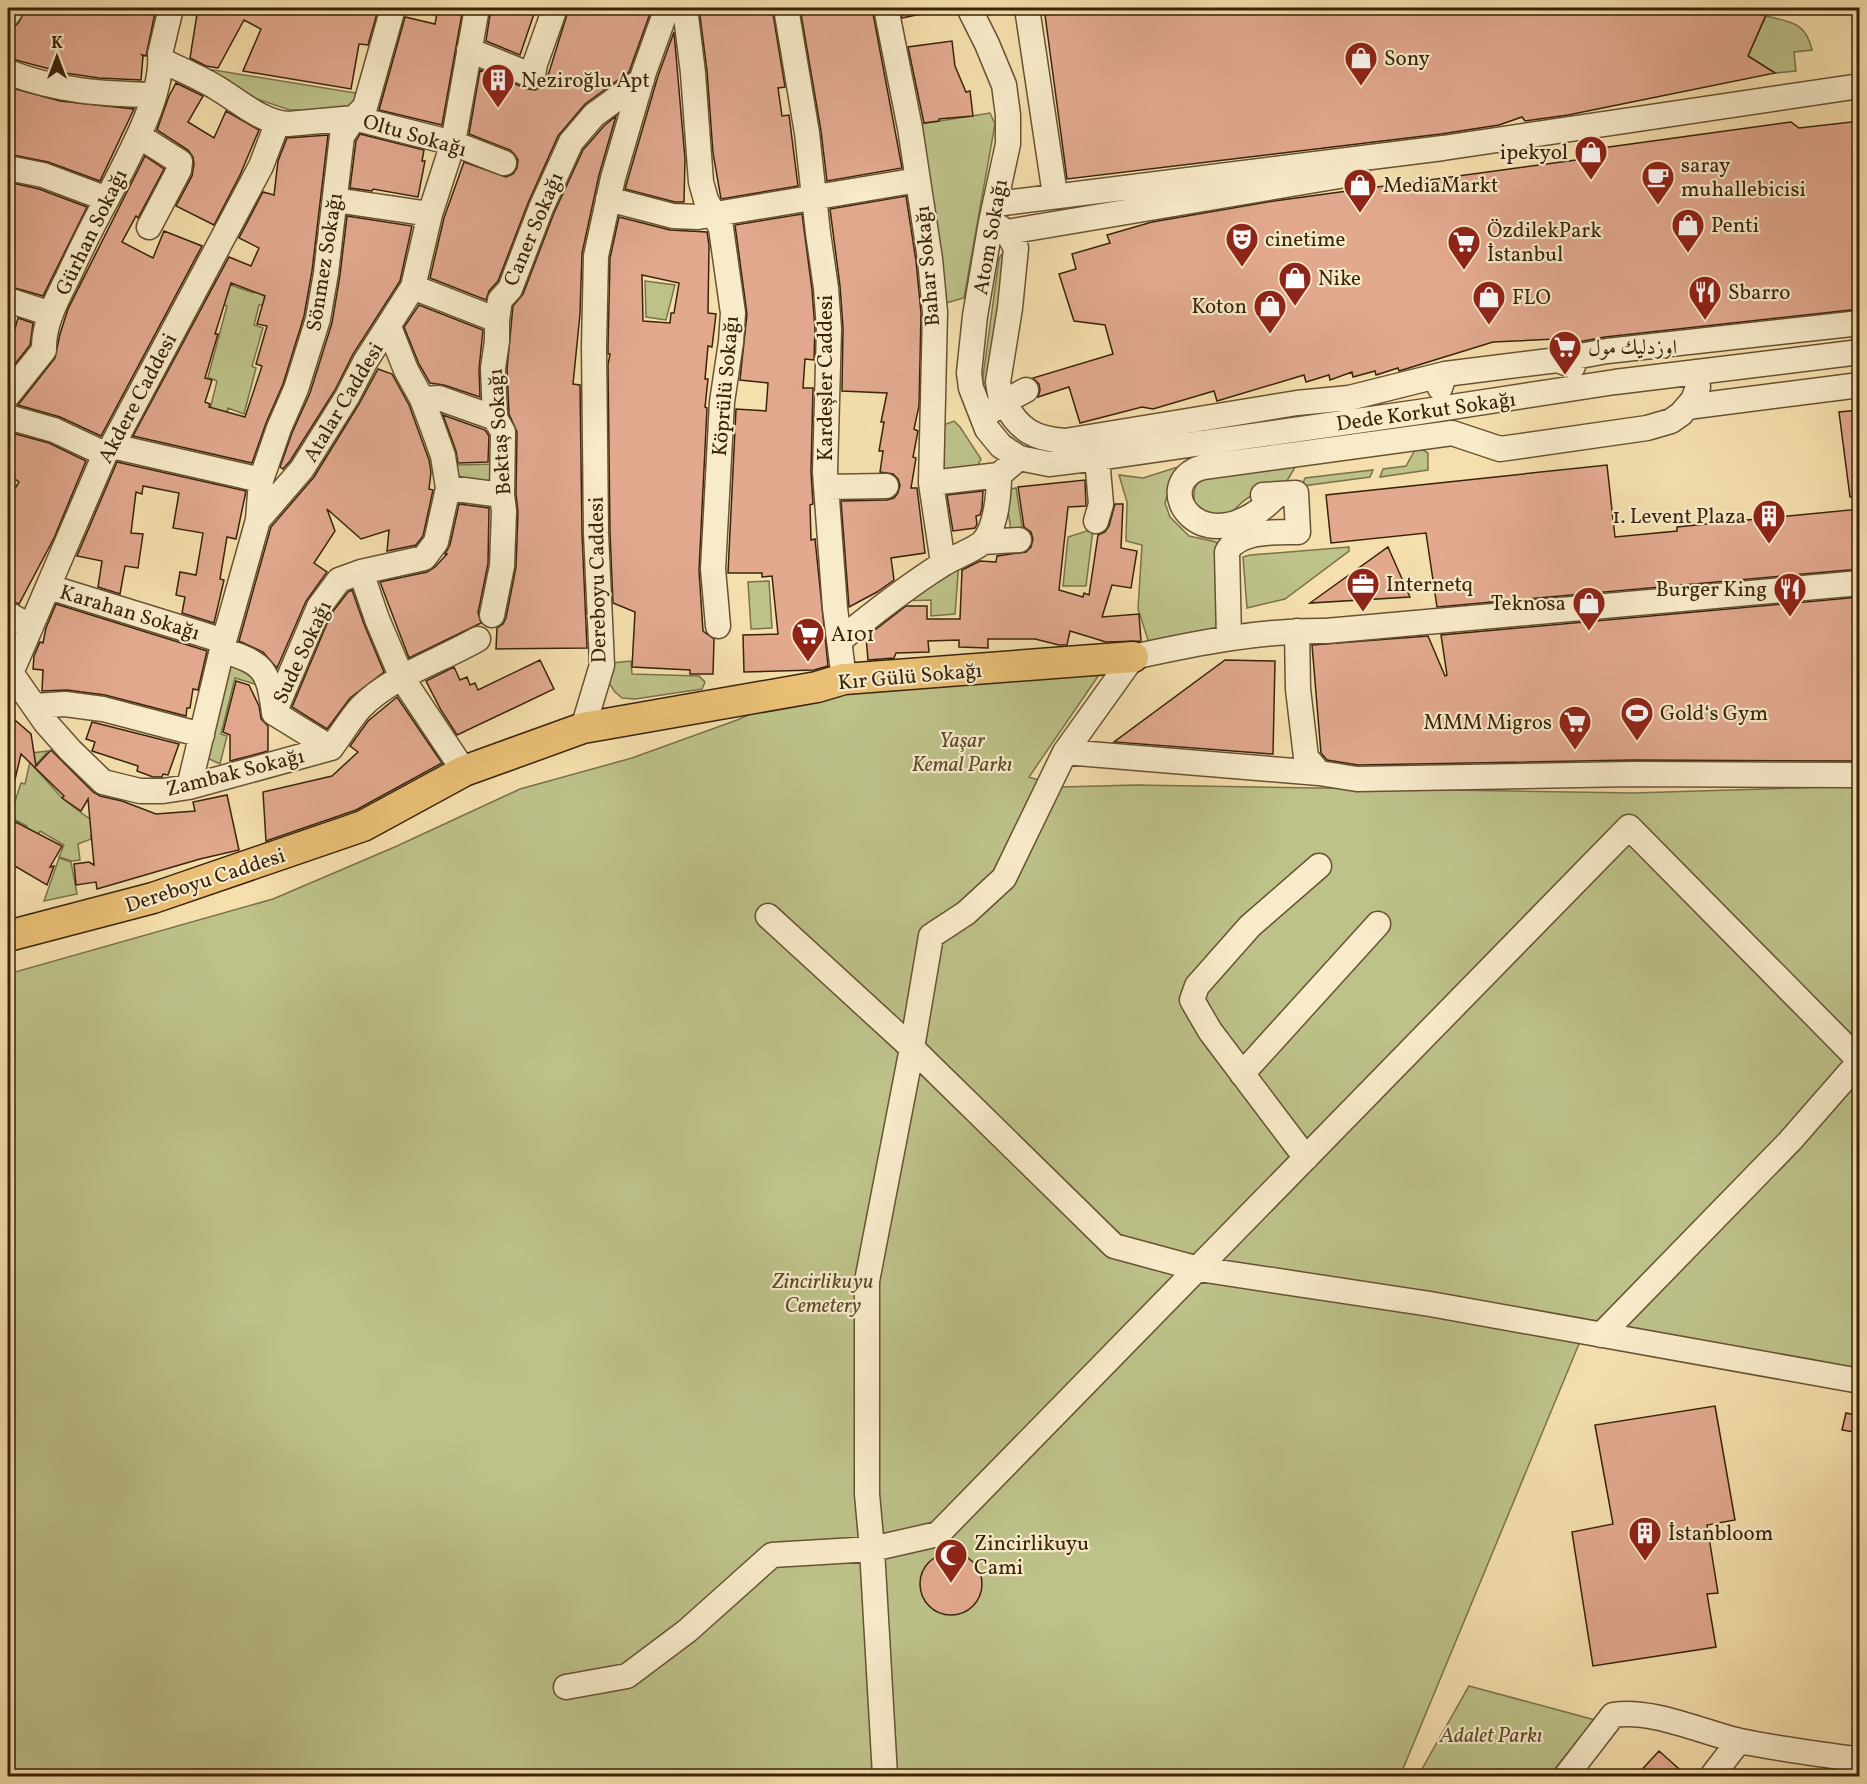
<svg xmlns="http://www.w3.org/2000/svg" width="1867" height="1784" font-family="Vollkorn,Amiri,serif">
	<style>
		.green { fill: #bdc289; stroke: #7b724a; stroke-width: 1.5 }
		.building { fill: #e2a98f; stroke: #39230a; stroke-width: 1.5; fill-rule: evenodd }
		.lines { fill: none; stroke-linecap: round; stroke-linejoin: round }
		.minor-casing { stroke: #685233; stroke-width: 27 }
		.major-casing { stroke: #39230a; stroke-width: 33 }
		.minor { stroke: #f8ebca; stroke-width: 24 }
		.major { stroke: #eac076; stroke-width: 30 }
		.labels { text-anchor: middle; stroke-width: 4.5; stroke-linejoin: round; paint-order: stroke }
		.poi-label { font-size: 21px; fill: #39230a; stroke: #f8ebca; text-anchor: start }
		.street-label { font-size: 21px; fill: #39230a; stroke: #f8ebca }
		.park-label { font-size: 21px; font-style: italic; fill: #5a4b2a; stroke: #f8ebca }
	</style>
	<rect width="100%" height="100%" fill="#f5e0ad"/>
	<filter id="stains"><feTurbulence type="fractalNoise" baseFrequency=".00333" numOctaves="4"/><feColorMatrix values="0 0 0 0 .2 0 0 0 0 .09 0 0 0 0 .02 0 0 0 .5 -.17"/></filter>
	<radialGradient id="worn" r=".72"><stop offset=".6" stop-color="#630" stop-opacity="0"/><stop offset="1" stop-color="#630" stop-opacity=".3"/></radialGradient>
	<path class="green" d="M1766 16C1790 22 1806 22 1812 50L1794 52 1796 71 1775 73 1748 56Z
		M189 66 349 92 363 94 355 105 345 110H290L245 95Z
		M990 113 995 124 964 298 946 303 921 124Z
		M1001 255 1006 257 988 380 986 383 982 384 999 259Z
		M261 276 274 280 266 305H259L254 325 263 328 252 366 256 368 244 414 228 408 220 435 205 430 217 381 208 377 227 306 201 296 210 278 254 293Z
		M645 281 675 285 666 320 646 317Z
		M954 421 960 427 981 459 976 469 938 474 941 426Z
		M1420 448 1428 453V470L1380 477 1383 469 1406 466 1415 450Z
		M499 464V489L457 485 455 465Z
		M1297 464 1282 489C1273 491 1261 491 1253 495 1225 509 1235 531 1195 507 1192 490 1194 483 1208 474Z
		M1184 465 1169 488 1165 503 1170 517 1189 536 1216 542 1219 547 1222 620 1213 633 1149 643 1138 609 1142 545 1126 541 1127 502 1119 475 1143 478Z
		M1373 470 1370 477 1302 486 1305 478Z
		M1016 488 1022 526 1046 529 1047 535 1022 536 1011 531 1005 490Z
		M1093 529 1086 586H1063L1068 537Z
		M1349 547V551L1285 599 1247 608 1243 557 1250 555Z
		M959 562 955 614 931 616V600L901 601Z
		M769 581 772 628 751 629 748 582Z
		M238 658 258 685 235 678 221 734 227 736 220 764 203 756 231 661Z
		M631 661 632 674 699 676 705 682 702 689 635 699 622 698 615 692 609 683 611 663Z
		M1105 666 1029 777 1061 787 1136 785 1633 793 1859 786V1376L1581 1339 1400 1776H8V974L273 899 397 846 520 789 632 758 737 720 781 701Z
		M48 751 34 767 63 799 87 817 120 831 119 834 91 835V839L78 844 80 860 72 861 59 857 64 845 40 831 35 839 24 832 27 826 8 816V810L12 811 21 783 25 784 32 753Z
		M59 858 71 862 77 894 44 901Z
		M1469 1686 1595 1720 1549 1776H1418Z"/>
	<path class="building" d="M26 8H156L146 56 142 55 143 56 141 80 99 78 65 73 8 58V28L14 27 19 22Z
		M198 8H375V10H378L368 45 359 44 351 89 243 71 261 29 244 20 218 68 206 66 190 58Z
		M438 8H463L442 125 379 110 405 17 435 24Z
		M491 8H536L520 55 486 41Z
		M569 8H652L629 72 585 104 558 136 528 203 498 281 489 291 486 300 430 278 444 218 464 162 506 177 513 174 517 168 518 160 515 155 510 150 469 134 480 70 528 89 535 90 543 86 547 79Z
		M699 8H772L785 87 778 88 782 116 789 115 798 186 721 199 713 153 707 71Z
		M800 8H872L902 168 827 181 821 131Z
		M900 8H920L921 14 902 18Z
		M1093 8H1769L1748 56 1775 73 1568 115 1525 121 1522 117 1499 125 1441 134 1067 179 1045 15Z
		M674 32 685 159 684 202H675L625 189 658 76Z
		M952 41 955 66 966 92 970 91 973 116 939 119V121L924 123 908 47Z
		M176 83 203 96 188 122 214 138 226 111 259 130 240 175 214 225 176 206 192 176 194 164 193 157 188 150 157 130 169 96Z
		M8 87 60 101 134 109 100 181 48 162 8 154 15 127 8 126Z
		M616 116 599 175 582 253 580 314 573 384 580 385 582 533 587 648 496 649 497 628 503 624 506 618 516 567 518 512 516 494 517 432 509 414 507 369 513 306 523 294 554 213 583 150 604 126Z
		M1860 121V309L1605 337 1578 342 1576 338 1493 342 1399 371 1398 368 1376 375 1375 371 1353 377 1352 372 1330 380 1329 375 1306 382 1304 375 1217 401 1214 391 1153 409 1142 407 1080 423 1069 387 1038 397 1040 390 1039 384 1033 378 1113 354 1105 325 1074 321 1059 274 1076 269 1072 254 1110 243 1107 235 1152 222 1274 201 1576 160 1587 150 1791 122 1799 128Z
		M360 134 424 150 422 161H425L418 197 373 189 372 191 350 188 356 141Z
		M328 135 312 271 304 316 283 384 266 423 252 463 133 436 229 257 251 266 259 248 239 238 263 192 274 195 278 161 287 138ZM231 283 265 296 257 324 267 326 256 364 262 366 245 417 209 407 210 404 205 402 212 380 205 378 218 334H215Z
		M145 156 164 169 138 218 136 216 122 242 153 258 164 231 202 246 101 436 60 417 18 405 55 358 60 334 68 309Z
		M8 182 39 189 87 207 43 296 8 286Z
		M906 196 916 261 921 313 919 406 914 429 918 431 913 457 916 458 911 488H917L925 553 891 558 894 580 877 592 849 607 841 501 887 500 894 498 898 493 900 485 898 479 893 474 880 472 883 451H879L884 422H881L887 393 842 391 843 328 840 286 830 209Z
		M802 214 812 290 815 329 814 360 805 359 803 388H813L811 472 813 504 810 505 811 540 815 539 828 666 814 670 744 672 743 635 778 634 772 576 762 577V573H728L736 409 766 411 768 383 740 380 747 314 735 225Z
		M347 216 412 226 400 281 353 354 335 390 290 461 283 469 280 467 292 433 310 393 332 323 340 275Z
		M619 217 670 230 707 232 709 245 708 313 716 314 712 347 708 346 705 379H708L705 407 707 408 699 570 703 631 714 639 713 674H690V670L632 667 635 612 613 603 610 533 608 365 610 354H608V347L610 258ZM642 275 679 283 674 313H671L670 323 643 321Z
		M419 305 483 330 479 369 480 397 444 385 430 383 419 364 404 327Z
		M18 318 33 323 30 345 8 373V345L12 339Z
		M378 369 392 374 409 405 429 460 431 472 429 489 433 490 423 536 416 545 387 551 389 530 361 539 327 509 335 531 314 563 327 572 306 601 277 668 263 652 239 641 271 527 314 477 359 404Z
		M1860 410V496L1850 497 1839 412Z
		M443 415 485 430 489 436 488 462 458 463 456 451Z
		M8 432 49 443 86 461 54 538 19 604 8 600V500L19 482 8 474Z
		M117 462 246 491 236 539 227 537 220 579 224 580 214 623 182 613 185 597 176 595 180 572 196 575 203 533 173 528 179 493 143 486 142 494 136 492 131 533 143 534 138 568 125 566 120 594 98 587 102 561 77 556Z
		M1607 465 1615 537 1677 531V527L1860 509V569L1437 607 1426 533 1331 543 1326 495Z
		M1085 480 1086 506 1068 507 1059 590 1083 597 1084 593 1089 595 1098 535 1105 532 1109 526 1115 504H1123L1121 548 1137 551 1131 588 1112 585 1102 617 1139 614 1141 641 1106 642 1070 631 1067 645H1059L1035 639H988V648L959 647V640L928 641 929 652 896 653 894 658 868 660 866 637 906 606H927V619H960L962 570 980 561 996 562 997 556 1026 552 1031 547 1033 539 1031 532 1024 527 1018 487Z
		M983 491 982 508 980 515 976 516 977 524 975 528 953 531 947 495Z
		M459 504 489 508 488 564 478 613 481 623 409 658 380 582 427 572 435 567 447 554H445L450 545Z
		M1388 547 1410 597 1310 603Z
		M352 590 364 624 384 672 350 698 327 729 292 707 331 614 348 592Z
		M1860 597V761L1633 760 1358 765 1327 760 1321 753 1312 645 1428 636 1445 676 1447 675 1441 635Z
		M56 604 207 651 198 690 193 689 190 708H187L186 716 105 695 67 690 42 691 43 670 33 669 34 656 40 642 43 643 46 628Z
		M540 660 554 689 457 735 441 710 426 681 454 667 460 680 467 677 470 685 475 683 478 690Z
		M1225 660 1275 661 1273 754 1114 742Z
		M236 681 249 685 259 706 261 719 268 726V751L230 761V735L223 732Z
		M397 697 442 763 356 810 266 841 263 792 332 776 358 752 350 746 368 721Z
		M8 714 31 734 36 766 51 750 93 792 100 796 122 801 156 814 195 811 193 802 227 795 239 850 200 859 97 889 96 882 76 885 74 864 89 862 94 865 88 799 81 811 62 798 64 796 21 754 13 788 8 787Z
		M92 722 179 744 168 775 163 774 162 777H153L137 771 138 766 92 751 95 742 86 739Z
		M8 818 62 846 50 867 54 866 47 885 8 862Z
		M1715 1406 1735 1520 1707 1525 1718 1593 1707 1594 1716 1647 1593 1666 1572 1532 1613 1524 1595 1425Z
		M1846 1413 1860 1416V1433L1842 1430Z
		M920 1584a31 31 0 1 1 62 0a31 31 0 1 1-62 0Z
		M1659 1751 1687 1776H1636Z"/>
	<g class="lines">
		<g class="minor-casing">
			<path id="minor" d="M685 8 693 73 701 182 706 200 721 228 733 313 731 342 722 402 713 569 718 626
				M786 8 807 133 818 233 826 288 829 329 825 472 835 608 844 679
				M886 8 910 128 930 259 935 312 931 483 943 563
				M969 8 987 44 1004 85 1008 115V144L991 222 975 316 969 373 971 388 987 429 1001 446 1019 458
				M1027 8 1055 195
				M8 14 12 8
				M469 50 533 76 535 64 555 8
				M161 60C179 69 199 77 217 88 239 101 261 122 288 124L354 118 453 143 504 163
				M8 72C57 91 102 94 154 95
				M139 136 180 162 179 170 149 227
				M8 168 43 175 107 199
				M608 199 673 216 698 217 918 180
				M335 200 430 214
				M996 204 1443 148 1860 86
				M1007 232 1357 173
				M413 287 497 320
				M8 300 51 314
				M1558 360 1607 351 1860 323
				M1440 388 1445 374 1558 360 1573 366
				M1026 390 1004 402C1019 430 1034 439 1065 441L1297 403 1349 398 1445 374
				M8 395 44 350C43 324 57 299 68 277 80 251 93 224 107 199 126 161 164 96 160 54L171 8
				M422 399 439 398 495 418
				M1687 407 1860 385
				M993 410 1004 402 1000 394 998 382 1010 308 1016 248 1007 232 996 225
				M8 417 54 430 105 454
				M112 446 261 480
				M931 483 999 475 1019 458 1049 464 1097 458 1419 412 1615 382 1860 352
				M826 487 886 486
				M448 488 502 495
				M1277 495C1202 572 1146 483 1203 467L1452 433 1500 449 1647 428 1671 421 1681 414 1693 400 1698 387 1696 372
				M258 520 261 480 279 428 296 389 318 319 326 273 342 136 354 118 365 107 393 8
				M1096 521 1101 504 1097 458
				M983 542 1019 540
				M361 572 377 619 402 678 464 771
				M49 587 211 637
				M8 614 31 627
				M492 615 502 566 504 511 502 495 503 432 495 418 493 368 497 341V320L500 300 510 289 541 208 571 142 594 115 642 80
				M1297 631 1298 689 1306 757 1319 773 1357 779 1633 774 1860 775
				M1229 638 1227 552C1238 530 1276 532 1298 532L1296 493 1263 495
				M839 641C872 614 906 587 943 564 952 558 976 549 983 542 996 528 999 494 999 475
				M222 650C265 664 268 669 274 713
				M11 673 46 723 70 750 103 782 140 791H163L189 787 331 748
				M8 677 11 673 105 454 112 446 261 166 277 124
				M34 706 65 704 103 709 202 735
				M274 713 319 607 339 580 361 572 424 558 436 542 448 488 443 456 433 428 422 399 406 370 389 327
				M274 713 331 748
				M583 728 602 665 596 533 594 347 596 256 613 178 644 72 667 8
				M331 748C341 735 350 719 361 707 393 675 440 661 478 639
				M1065 752 1319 773
				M189 787 224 641 258 520 302 469 347 397 365 362 413 287 430 214 453 143 477 8
				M768 916 912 1048 1114 1246 1199 1269 1430 1304 1860 1381
				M1242 1074 1378 924
				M1306 1158 1210 1031 1192 1000 1197 986 1250 926 1319 866
				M1601 1335 1790 1141 1860 1061
				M566 1687 627 1676 687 1631 772 1555 872 1549 938 1534 1629 827 1860 1061
				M885 1776 872 1549 867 1494V1281L912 1048 931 936 966 913 1004 878 1065 752 1133 657C1197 643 1261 630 1326 631L1860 583
				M1566 1776 1613 1715C1653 1709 1701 1732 1740 1741 1779 1749 1820 1754 1860 1760
				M1712 1776 1739 1741"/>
		</g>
		<g class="major-casing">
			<path id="major" d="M8 936 153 898 363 826 464 771 583 728 817 687 844 679 1133 657"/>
		</g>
		<use href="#minor" class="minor"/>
		<use href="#major" class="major"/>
	</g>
	<defs>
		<g id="shop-pin" transform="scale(1.725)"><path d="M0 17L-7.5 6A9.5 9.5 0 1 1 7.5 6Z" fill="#8f2418" stroke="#f8ebca"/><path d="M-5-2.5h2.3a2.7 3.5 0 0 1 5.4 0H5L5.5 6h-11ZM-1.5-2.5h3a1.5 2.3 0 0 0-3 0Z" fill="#fff"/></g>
		<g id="building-pin" transform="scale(1.725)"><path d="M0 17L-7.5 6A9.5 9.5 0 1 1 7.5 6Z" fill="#8f2418" stroke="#f8ebca"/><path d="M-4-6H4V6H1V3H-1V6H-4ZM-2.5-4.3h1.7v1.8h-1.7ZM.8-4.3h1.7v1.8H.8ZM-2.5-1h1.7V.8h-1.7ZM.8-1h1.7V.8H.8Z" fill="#fff"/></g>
		<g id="cafe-pin" transform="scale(1.725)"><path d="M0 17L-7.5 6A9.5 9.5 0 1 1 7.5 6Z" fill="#8f2418" stroke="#f8ebca"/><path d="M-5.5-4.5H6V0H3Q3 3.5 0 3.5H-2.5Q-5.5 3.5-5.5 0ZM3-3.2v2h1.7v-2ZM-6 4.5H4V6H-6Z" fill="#fff"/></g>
		<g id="theatre-pin" transform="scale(1.725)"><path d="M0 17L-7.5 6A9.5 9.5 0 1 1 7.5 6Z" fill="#8f2418" stroke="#f8ebca"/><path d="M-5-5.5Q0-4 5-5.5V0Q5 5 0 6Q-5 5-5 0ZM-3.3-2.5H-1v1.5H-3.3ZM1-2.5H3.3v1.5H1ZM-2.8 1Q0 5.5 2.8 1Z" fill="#fff"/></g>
		<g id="supermarket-pin" transform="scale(1.725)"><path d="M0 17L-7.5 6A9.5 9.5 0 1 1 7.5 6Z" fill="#8f2418" stroke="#f8ebca"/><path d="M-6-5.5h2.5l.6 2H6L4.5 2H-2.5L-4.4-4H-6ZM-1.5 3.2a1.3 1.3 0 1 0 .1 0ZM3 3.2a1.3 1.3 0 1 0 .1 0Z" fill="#fff"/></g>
		<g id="restaurant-pin" transform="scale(1.725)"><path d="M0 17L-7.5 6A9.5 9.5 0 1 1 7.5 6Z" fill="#8f2418" stroke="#f8ebca"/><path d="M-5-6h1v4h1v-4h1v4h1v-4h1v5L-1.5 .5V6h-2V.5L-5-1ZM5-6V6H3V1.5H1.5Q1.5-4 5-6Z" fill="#fff"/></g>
		<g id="office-pin" transform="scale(1.725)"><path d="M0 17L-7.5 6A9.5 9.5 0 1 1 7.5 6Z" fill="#8f2418" stroke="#f8ebca"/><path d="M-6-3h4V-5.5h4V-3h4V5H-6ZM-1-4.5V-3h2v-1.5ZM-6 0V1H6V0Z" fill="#fff"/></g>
		<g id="stadium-pin" transform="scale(1.725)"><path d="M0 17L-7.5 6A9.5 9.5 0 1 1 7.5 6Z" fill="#8f2418" stroke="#f8ebca"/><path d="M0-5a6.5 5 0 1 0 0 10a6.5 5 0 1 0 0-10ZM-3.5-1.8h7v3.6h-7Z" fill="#fff"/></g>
		<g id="mosque-pin" transform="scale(1.725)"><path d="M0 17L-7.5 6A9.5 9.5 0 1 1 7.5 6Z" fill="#8f2418" stroke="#f8ebca"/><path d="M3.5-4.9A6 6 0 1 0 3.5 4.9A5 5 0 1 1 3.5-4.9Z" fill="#fff"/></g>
	</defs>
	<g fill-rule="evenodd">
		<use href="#shop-pin" x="1361" y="58"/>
		<use href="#building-pin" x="498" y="80"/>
		<use href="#shop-pin" x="1591" y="152"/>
		<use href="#cafe-pin" x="1658" y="177"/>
		<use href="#shop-pin" x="1360" y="185"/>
		<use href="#shop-pin" x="1688" y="225"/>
		<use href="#theatre-pin" x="1242" y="239"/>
		<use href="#supermarket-pin" x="1464" y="242"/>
		<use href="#shop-pin" x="1295" y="278"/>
		<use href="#restaurant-pin" x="1705" y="292"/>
		<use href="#shop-pin" x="1489" y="297"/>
		<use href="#shop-pin" x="1270" y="306"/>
		<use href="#supermarket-pin" x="1565" y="347"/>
		<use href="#building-pin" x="1769" y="516"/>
		<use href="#office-pin" x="1363" y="584"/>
		<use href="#restaurant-pin" x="1790" y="589"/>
		<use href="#shop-pin" x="1589" y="603"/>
		<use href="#supermarket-pin" x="808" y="634"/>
		<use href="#stadium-pin" x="1637" y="713"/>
		<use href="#supermarket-pin" x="1575" y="722"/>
		<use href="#building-pin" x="1645" y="1533"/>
		<use href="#mosque-pin" x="951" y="1555"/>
	</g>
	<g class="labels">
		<g class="poi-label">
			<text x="1384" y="65">Sony</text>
			<text x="521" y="87">Neziroğlu Apt</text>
			<text x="1568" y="159" text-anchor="end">ipekyol</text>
			<text x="1681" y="172">saray<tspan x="1681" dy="24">muhallebicisi</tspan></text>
			<text x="1383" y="192">MediaMarkt</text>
			<text x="1711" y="232">Penti</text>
			<text x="1487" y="237">ÖzdilekPark<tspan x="1487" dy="24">İstanbul</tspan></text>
			<text x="1265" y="246">cinetime</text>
			<text x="1318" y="285">Nike</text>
			<text x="1728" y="299">Sbarro</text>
			<text x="1512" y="304">FLO</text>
			<text x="1247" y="313" text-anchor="end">Koton</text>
			<text x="1588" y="354">اوزدليك مول</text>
			<text x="1746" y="523" text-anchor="end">1. Levent Plaza</text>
			<text x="1386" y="591">Internetq</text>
			<text x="1767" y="596" text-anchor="end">Burger King</text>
			<text x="1566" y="610" text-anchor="end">Teknosa</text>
			<text x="831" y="641">A101</text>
			<text x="1660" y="720">Gold‘s Gym</text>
			<text x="1552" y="729" text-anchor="end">MMM Migros</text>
			<text x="1668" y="1540">İstanbloom</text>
			<text x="974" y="1550">Zincirlikuyu<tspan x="974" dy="24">Cami</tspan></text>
		</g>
		<g class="street-label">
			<text transform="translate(415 135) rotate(16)" y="7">Oltu Sokağı</text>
			<text transform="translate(533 229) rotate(-67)" y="7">Caner Sokağı</text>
			<text transform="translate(91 232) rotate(-64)" y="7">Gürhan Sokağı</text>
			<text transform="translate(990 237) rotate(-80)" y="7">Atom Sokağı</text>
			<text transform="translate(324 262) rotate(-81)" y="7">Sönmez Sokağı</text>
			<text transform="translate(927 266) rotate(-95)" y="7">Bahar Sokağı</text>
			<text transform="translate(825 378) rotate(-90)" y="7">Kardeşler Caddesi</text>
			<text transform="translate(725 386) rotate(-85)" y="7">Köprülü Sokağı</text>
			<text transform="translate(137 398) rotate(-62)" y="7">Akdere Caddesi</text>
			<text transform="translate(343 402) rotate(-59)" y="7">Atalar Caddesi</text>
			<text transform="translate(1426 411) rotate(-8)" y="7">Dede Korkut Sokağı</text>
			<text transform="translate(499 432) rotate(-94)" y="7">Bektaş Sokağı</text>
			<text transform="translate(597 580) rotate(-91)" y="7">Dereboyu Caddesi</text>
			<text transform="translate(130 612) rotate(17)" y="7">Karahan Sokağı</text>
			<text transform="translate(302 652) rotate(-65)" y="7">Sude Sokağı</text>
			<text transform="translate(910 676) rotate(-5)" y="7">Kır Gülü Sokağı</text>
			<text transform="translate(235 772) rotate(-14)" y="7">Zambak Sokağı</text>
			<text transform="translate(205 880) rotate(-18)" y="7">Dereboyu Caddesi</text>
		</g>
		<g class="park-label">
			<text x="962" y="747">Yaşar<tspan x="962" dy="24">Kemal Parkı</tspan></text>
			<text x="823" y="1288">Zincirlikuyu<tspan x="823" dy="24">Cemetery</tspan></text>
			<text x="1491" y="1742">Adalet Parkı</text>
		</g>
	</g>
	<rect width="1867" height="1784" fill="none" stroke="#f5e0ad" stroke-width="30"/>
	<rect x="9" y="9" width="1849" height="1766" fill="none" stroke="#39230a" stroke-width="3"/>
	<rect x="15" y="15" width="1837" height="1754" fill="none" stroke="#39230a" stroke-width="1.5"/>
	<g transform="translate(57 57)" stroke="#f8ebca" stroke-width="4.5" paint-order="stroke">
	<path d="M0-4.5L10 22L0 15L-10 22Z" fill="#39230a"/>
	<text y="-9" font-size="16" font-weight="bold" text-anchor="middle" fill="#39230a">K</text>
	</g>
	<rect width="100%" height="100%" filter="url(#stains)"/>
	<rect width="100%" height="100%" fill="url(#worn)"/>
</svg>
